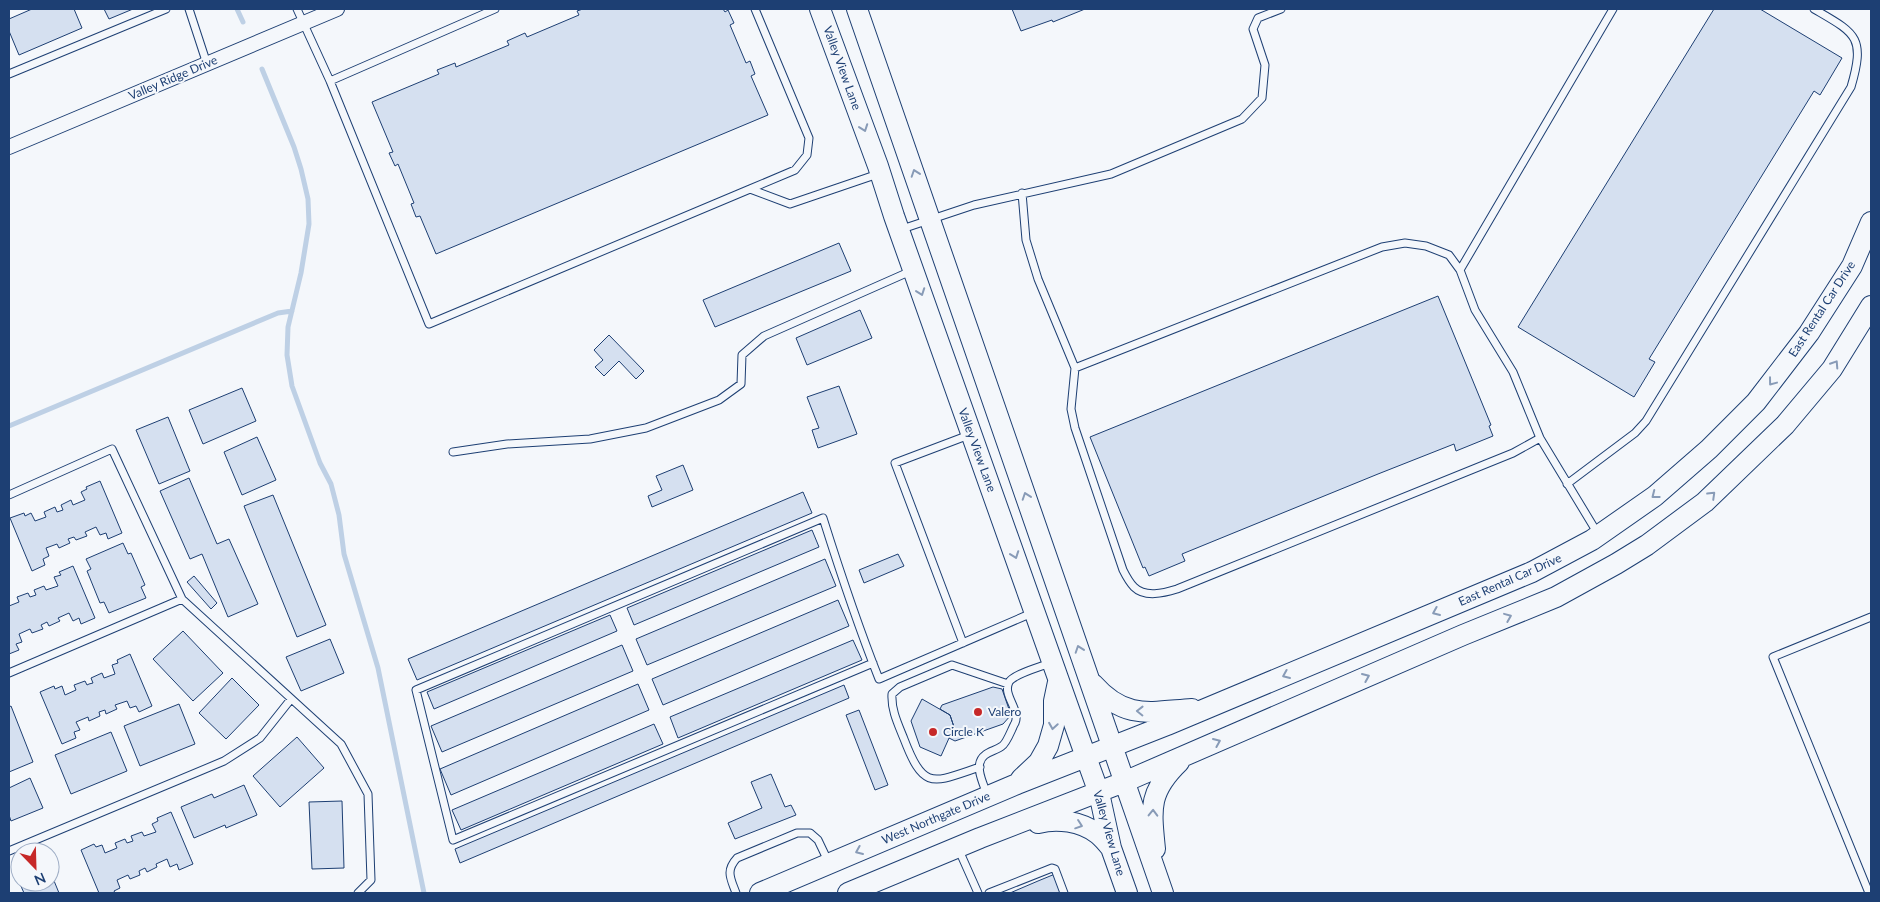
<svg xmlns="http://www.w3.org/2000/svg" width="1880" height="902" font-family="Lato,sans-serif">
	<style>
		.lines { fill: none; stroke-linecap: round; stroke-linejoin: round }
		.stream { stroke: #bed0e5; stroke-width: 5 }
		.building { fill: #d5e0f0; stroke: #1d3f73 }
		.lane-casing { stroke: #1d3f73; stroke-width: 9 }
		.street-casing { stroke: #1d3f73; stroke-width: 16 }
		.secondary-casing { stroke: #1d3f73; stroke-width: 22 }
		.lane { stroke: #f4f7fb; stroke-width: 7 }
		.street { stroke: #f4f7fb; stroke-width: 14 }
		.secondary { stroke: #f4f7fb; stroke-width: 20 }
		.oneway { stroke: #889bb7 }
		.poi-dot { fill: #c62828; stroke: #f4f7fb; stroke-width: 2 }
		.labels { text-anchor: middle; stroke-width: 4; stroke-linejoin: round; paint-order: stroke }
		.street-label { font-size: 12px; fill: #1d3f73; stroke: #f4f7fb }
		.poi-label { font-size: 12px; fill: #1d3f73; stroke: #f4f7fb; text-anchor: start }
	</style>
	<rect width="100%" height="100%" fill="#f4f7fb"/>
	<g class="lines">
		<path class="stream" d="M237 9 243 22
			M262 69 294 147 301 169 308 199 309 224 301 273 288 327 287 355 292 386 320 463 331 484 339 515 344 554 378 668 424 893
			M9 426 278 313 292 311"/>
	</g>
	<path class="building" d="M32 9H74L82 28 19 55 9 31V19Z
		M104 9H133L109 19Z
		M583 9H723L725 12 728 10 734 23 730 25 746 63 750 61 755 74 751 76 768 115 436 254 420 216 416 217 411 204 414 203 398 164 395 166 389 153 393 152 372 102 439 74 437 70 455 63 456 67 509 45 507 41 525 33 527 37 579 15 577 11Z
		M1012 9H1085L1053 22 1052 20 1021 31Z
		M1714 9H1760L1842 58 1820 95 1814 91 1649 359 1655 362 1634 397 1518 327Z
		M839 243 851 271 715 327 703 300Z
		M1438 296 1491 425 1489 426 1493 436 1456 451 1454 444 1378 474 1182 554 1185 561 1149 576 1145 567 1143 568 1090 437Z
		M860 310 872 338 807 365 796 338Z
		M609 335 644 371 636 379 619 361 604 376 595 367 603 360 594 350Z
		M839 386 857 434 818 448 812 430 819 428 807 397Z
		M242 388 256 421 203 444 189 410Z
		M168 417 190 471 159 484 136 430Z
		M257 437 276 480 242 495 224 452Z
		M683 465 693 490 652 507 648 496 662 490 656 476Z
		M189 478 217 544 229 539 258 604 228 617 202 554 190 559 160 491Z
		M100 481 122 533 108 539 106 533 100 535 96 527 85 532 87 536 76 540 74 537 68 539 70 543 59 548 57 544 46 548 49 556 43 559 45 565 32 571 10 518 24 513 25 516 31 513 35 521 46 517 44 512 55 507 57 512 63 510 61 505 71 500 73 505 85 500 81 492 87 489 86 487Z
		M803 492 812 513 417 680 408 659Z
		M273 495 326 625 297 637 244 506Z
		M812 530 819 547 634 625 627 608Z
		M123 543 128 554 131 553 145 585 141 587 146 598 109 613 104 602 100 603 87 571 91 569 86 559Z
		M898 554 904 566 864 583 859 570Z
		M825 559 836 586 647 665 636 639Z
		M73 566 95 618 81 624 79 618 73 621 69 613 58 618 60 621 49 626 47 622 41 625 43 629 32 633 30 629 19 634 22 642 16 644 19 650 9 654V606L19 602 17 597 28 593 30 597 36 595 34 590 44 586 46 590 58 586 54 577 61 575 59 572Z
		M194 576 217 603 211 609 187 582Z
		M838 600 849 626 663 705 652 679Z
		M610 615 617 631 434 709 427 692Z
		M183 631 223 673 193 701 153 659Z
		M330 639 344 673 301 691 286 657Z
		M853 640 862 660 678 738 670 717Z
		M622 645 633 671 442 752 431 726Z
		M130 654 152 706 139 712 136 706 130 708 127 701 115 705 117 709 106 714 105 710 99 712 100 716 89 721 88 717 76 722 80 730 74 732 76 738 62 744 40 692 54 686 55 689 62 686 65 695 76 690 74 685 85 681 87 685 89 684 93 683 91 678 102 673 104 678 115 674 112 665 118 663 117 660Z
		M232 678 259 705 226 739 199 713Z
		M638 684 649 710 451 795 440 769Z
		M844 685 849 698 460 863 455 849Z
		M993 687 1002 689 1011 715 1003 724 955 741 949 738 954 727 950 715 940 709 942 705Z
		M922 699 950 715 954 727 941 756 920 747 911 721Z
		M179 704 195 744 140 766 124 726Z
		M11 706 33 762 9 772V707Z
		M859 710 888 785 875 790 846 715Z
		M654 724 663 744 461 830 452 810Z
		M111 732 127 771 71 794 55 755Z
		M297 737 324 768 280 807 253 776Z
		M771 774 785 807 791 805 796 815 735 839 728 823 762 808 751 782Z
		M30 778 43 808 11 821 9 815V788Z
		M244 785 257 815 226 828 225 825 194 838 181 807 212 794 214 798Z
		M342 801 344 868 312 869 309 802Z
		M171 812 193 864 179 870 177 864 170 867 167 859 156 864 157 867 147 872 145 868 139 871 140 875 130 879 128 875 117 880 120 888 114 891 115 893H99L81 850 94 844 96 847 102 845 105 853 117 848 115 843 125 839 127 843 133 841 131 836 142 832 144 836 156 832 152 824 158 821 157 818Z
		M50 871 59 893H24L16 875 20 873V882H50Z
		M1055 874 1062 893H1010L1038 881Z"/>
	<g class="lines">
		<g class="lane-casing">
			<path id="lane" d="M189 9 207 64
				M297 9 330 81 429 324 750 189 790 204 878 174
				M9 74 166 9
				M330 81 495 9
				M750 189 795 170 807 155 809 138 755 9
				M1022 193 1026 240 1038 279 1075 368 1382 247 1405 243 1426 246 1449 255 1460 270
				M899 230 974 205 1111 174 1242 119 1262 98 1265 65 1253 29 1258 18 1281 9
				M1075 368 1071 409 1075 428 1123 570C1126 576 1130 583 1134 587 1145 598 1164 593 1177 589L1513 453 1540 438
				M453 452 507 444 590 439 646 428 719 400 741 384 742 355 764 336 911 271
				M1567 484 1635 433 1646 421 1851 87C1866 36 1855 33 1814 9
				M9 495 112 449 182 599 341 744 368 794 371 880 358 893
				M1598 534 1540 438 1513 372 1475 310 1460 270 1613 9
				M963 643 895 463 969 435
				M873 663 453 840 416 690 823 518C840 572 858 626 879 679L1032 613
				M9 673 182 599
				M980 767C932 783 924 791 904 739 898 724 891 710 892 694L900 687 952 665 1008 684
				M987 794C983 783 973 764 985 755 990 751 997 750 1002 746 1007 743 1012 728 1015 723 1021 710 1002 695 1009 682 1014 674 1040 667 1050 663
				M958 848 978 893
				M9 851 224 761 260 738 291 699
				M736 893C731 879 725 871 737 858L797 833H810L818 840 828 861
				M989 893 1052 868 1055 869 1064 893
				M1869 893 1773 657 1871 617"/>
		</g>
		<g class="street-casing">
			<path id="street" d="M9 147 337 9"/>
		</g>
		<g class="secondary-casing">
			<path id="secondary" d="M820 9 878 166 894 216 1086 757 1099 793 1111 848 1127 893
				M857 9 1163 893
				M1093 684C1125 720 1149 712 1192 709
				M1021 779 1039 762 1048 746 1054 725V701L1058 682
				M1038 823C1057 818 1081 821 1098 834 1103 838 1107 843 1111 848
				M1155 849C1151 809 1148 792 1179 762
				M760 893 1017 784 1167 725 1532 572 1592 540 1655 496 1709 449 1756 402 1809 333 1852 266 1871 222
				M848 893 980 838 1124 782 1463 635 1556 597 1616 564 1647 545 1705 502 1785 425 1832 369 1871 306"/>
		</g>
		<use href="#lane" class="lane"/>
		<use href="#street" class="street"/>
		<use href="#secondary" class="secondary"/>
	</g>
	<defs><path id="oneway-chevron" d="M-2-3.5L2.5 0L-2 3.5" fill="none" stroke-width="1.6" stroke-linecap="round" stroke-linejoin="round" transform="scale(1.25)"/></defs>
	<g class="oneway">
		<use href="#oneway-chevron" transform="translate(864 128) rotate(70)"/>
		<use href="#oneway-chevron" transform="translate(915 173) rotate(-109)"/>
		<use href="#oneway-chevron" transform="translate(921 292) rotate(70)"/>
		<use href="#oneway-chevron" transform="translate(1835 364) rotate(-57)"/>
		<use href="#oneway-chevron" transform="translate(1772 382) rotate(127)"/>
		<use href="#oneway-chevron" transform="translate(1655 495) rotate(142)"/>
		<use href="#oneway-chevron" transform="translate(1712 495) rotate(-44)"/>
		<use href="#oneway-chevron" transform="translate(1026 496) rotate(-109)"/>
		<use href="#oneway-chevron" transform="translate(1015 555) rotate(70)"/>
		<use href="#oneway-chevron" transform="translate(1436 612) rotate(157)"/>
		<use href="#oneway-chevron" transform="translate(1508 617) rotate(-22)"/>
		<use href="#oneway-chevron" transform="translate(1079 649) rotate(-109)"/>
		<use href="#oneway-chevron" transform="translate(1286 675) rotate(157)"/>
		<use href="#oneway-chevron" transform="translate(1366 677) rotate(-23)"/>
		<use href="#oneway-chevron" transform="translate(1140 711) rotate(-179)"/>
		<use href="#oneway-chevron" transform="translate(1053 726) rotate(99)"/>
		<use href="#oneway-chevron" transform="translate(1217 742) rotate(-23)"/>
		<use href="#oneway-chevron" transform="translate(1153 813) rotate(-89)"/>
		<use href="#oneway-chevron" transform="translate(1079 825) rotate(19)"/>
		<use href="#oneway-chevron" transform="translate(859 851) rotate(157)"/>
	</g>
	<g class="poi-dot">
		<circle cx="978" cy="712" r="5"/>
		<circle cx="933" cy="732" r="5"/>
	</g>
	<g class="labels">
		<g class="street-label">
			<text transform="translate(842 68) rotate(70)" y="4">Valley View Lane</text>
			<text transform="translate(173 78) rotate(-23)" y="4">Valley Ridge Drive</text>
			<text transform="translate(1822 309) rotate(-57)" y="4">East Rental Car Drive</text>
			<text transform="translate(977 450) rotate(70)" y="4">Valley View Lane</text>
			<text transform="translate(1510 580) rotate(-24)" y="4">East Rental Car Drive</text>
			<text transform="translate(936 818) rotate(-23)" y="4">West Northgate Drive</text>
			<text transform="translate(1109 833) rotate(74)" y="4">Valley View Lane</text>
		</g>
		<g class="poi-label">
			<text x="988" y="716">Valero</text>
			<text x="943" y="736">Circle K</text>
		</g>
	</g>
	<rect width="1880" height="902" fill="none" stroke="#1d3f73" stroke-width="20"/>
	<g transform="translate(35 867) rotate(157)"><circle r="24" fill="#f4f7fb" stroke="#9eadc5"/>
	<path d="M0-4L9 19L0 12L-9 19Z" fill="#c62828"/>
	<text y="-8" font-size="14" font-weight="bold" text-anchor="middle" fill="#1d3f73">N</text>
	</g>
</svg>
